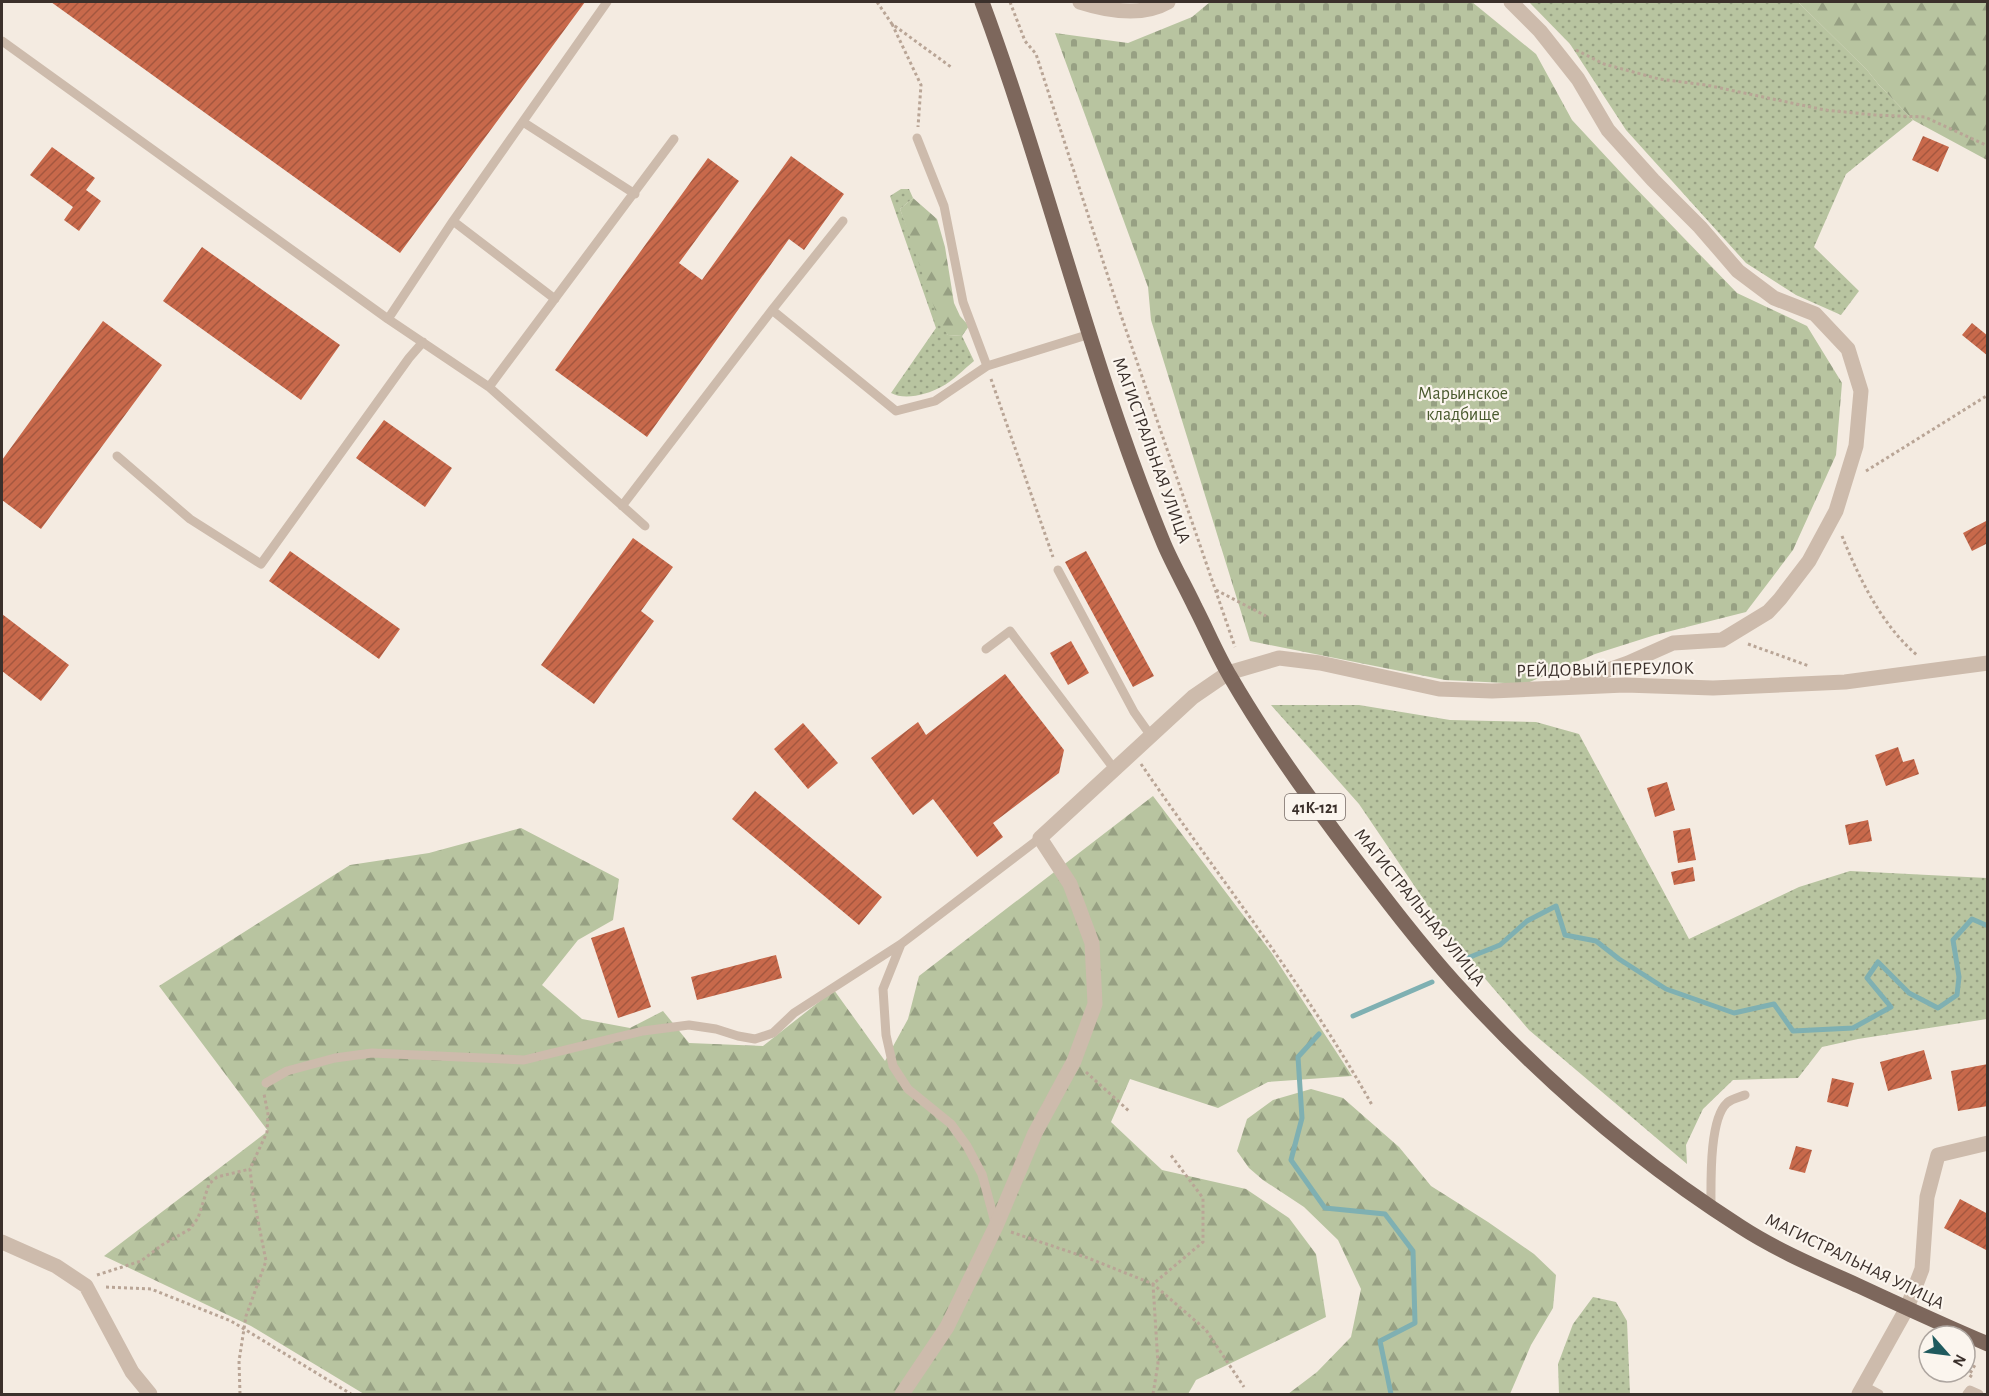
<svg xmlns="http://www.w3.org/2000/svg" width="1989" height="1396" font-family="'Alegreya Sans',sans-serif">
	<style>
		.grass { fill: url(#grass-dots) }
		.forest { fill: url(#forest-firs) }
		.cemetery { fill: url(#cemetery-stones) }
		.lines { fill: none; stroke-linecap: round; stroke-linejoin: round }
		.stream { stroke: #7fb0b2; stroke-width: 5 }
		.building { fill: url(#building-hatch) }
		.path { stroke: #b9a596; stroke-width: 3; stroke-dasharray: 3 3; stroke-linecap: butt }
		.service { stroke: #cdbbac; stroke-width: 9 }
		.minor { stroke: #cdbbac; stroke-width: 15 }
		.primary { stroke: #7d675c; stroke-width: 15 }
		.labels { text-anchor: middle; stroke-width: 4.5; stroke-linejoin: round; paint-order: stroke }
		.shield { fill: #fbf5ee; stroke: #756b66; stroke-width: 1.5 }
		.shield-label { font-size: 16px; font-weight: bold; fill: #3b302b }
		.park-label { font-size: 18px; fill: #4a5a2e; stroke: #fbf5ee }
		.street-label { font-size: 18px; fill: #3b302b; stroke: #fbf5ee }
	</style>
	<defs>
		<pattern id="grass-dots" width="8" height="8" patternUnits="userSpaceOnUse" patternTransform="scale(1.5)"><rect width="8" height="8" fill="#b8c4a0"/><path d="M2 2h.1M6 6h.1" fill="none" stroke="#97a083" stroke-width="1.8" stroke-linecap="round"/></pattern>
		<pattern id="forest-firs" width="22" height="20" patternUnits="userSpaceOnUse" patternTransform="scale(1.5)"><rect width="22" height="20" fill="#b8c4a0"/><path d="M5 1l3.5 6h-7zM16 11l3.5 6h-7z" fill="#97a083"/></pattern>
		<pattern id="cemetery-stones" width="16" height="16" patternUnits="userSpaceOnUse" patternTransform="scale(1.5)"><rect width="16" height="16" fill="#b8c4a0"/><path d="M2 7V4a2 2 0 0 1 4 0v3zM10 15v-3a2 2 0 0 1 4 0v3z" fill="#97a083"/></pattern>
		<pattern id="building-hatch" width="6" height="6" patternUnits="userSpaceOnUse" patternTransform="scale(1.5)"><rect width="6" height="6" fill="#c8694b"/><path d="M-1 1l2-2M0 6l6-6M5 7l2-2" fill="none" stroke="#a4573f"/></pattern>
	</defs>
	<rect width="100%" height="100%" fill="#f4ebe1"/>
	<path class="grass" d="M1529 2H1798L1867 70 1879 85 1913 120 1846 174 1814 247 1859 291 1841 315 1796 295 1746 263 1626 130 1570 44Z
		M901 189H909L913 198 900 209 948 335 962 336 974 361C964 369 953 381 941 387 928 394 905 401 891 393L936 328 890 196Z
		M1271 705H1359L1450 720 1536 722 1579 734 1689 939 1799 887 1850 871 1987 878V1019L1858 1039 1822 1047 1798 1078 1733 1080 1703 1109 1686 1145 1687 1164 1529 1030 1447 934 1359 804Z
		M1593 1297 1616 1302 1627 1321 1630 1394H1559L1558 1364 1573 1324Z"/>
	<path class="forest" d="M1798 2H1987V160L1913 120 1879 85 1867 70Z
		M913 198 937 219 945 247 954 303 960 316 969 326 962 336 948 335 940 324 900 209Z
		M1153 796 1271 952 1352 1076 1268 1082 1218 1108 1130 1079 1111 1122 1162 1170 1246 1189 1289 1218 1316 1254 1326 1317 1196 1380 1188 1394H364L251 1326 104 1256 268 1131 159 986 350 865 429 853 521 828 619 879 613 920 578 940 542 985 582 1019 630 1028 663 1011 689 1043 763 1046 834 990 885 1061 908 1019 919 976Z
		M1311 1089 1343 1098 1399 1147 1431 1186 1488 1222 1534 1254 1556 1275 1553 1308 1531 1345 1510 1394H1288L1317 1372 1351 1337 1361 1289 1338 1240 1304 1207 1263 1180 1249 1168 1237 1151 1247 1119 1273 1100Z"/>
	<path class="cemetery" d="M1210 2H1472L1536 54 1572 120 1625 177 1737 293 1807 326 1842 383 1836 455 1793 550 1746 612 1655 635 1595 654 1525 684 1445 680 1250 641 1151 320 1148 287 1055 33 1128 43 1192 17Z"/>
	<g class="lines">
		<path class="stream" d="M1460 961 1500 945 1527 921 1556 906 1565 935 1596 941 1619 959 1666 989 1734 1013 1774 1004 1793 1031 1853 1028 1891 1007 1867 978 1878 962 1909 993 1938 1008 1957 995 1959 977 1953 940 1972 919 1988 926
			M1353 1016 1432 982
			M1319 1034 1298 1057 1302 1118 1291 1160 1325 1208 1385 1214 1413 1251 1415 1323 1380 1341 1391 1394"/>
	</g>
	<path class="building" d="M51 2H585L400 253Z
		M1923 136 1949 147 1938 172 1912 160Z
		M52 147 95 178 86 190 101 201 79 231 64 220 73 207 30 175Z
		M791 156 844 194 804 250 789 239 647 437 555 370 708 158 739 181 679 263 702 280Z
		M202 247 340 345 301 400 163 301Z
		M103 321 162 365 41 529 2 500V460Z
		M1972 323 1988 336V356L1962 335Z
		M384 420 452 468 425 507 356 458Z
		M1988 520V543L1972 551 1963 533Z
		M633 538 673 567 641 611 654 621 594 704 541 665Z
		M290 551 400 629 379 659 269 581Z
		M1086 551 1154 676 1133 687 1065 562Z
		M2 614 69 665 41 701 2 671Z
		M1071 641 1089 673 1068 685 1050 653Z
		M1005 674 1064 750 1059 773 993 823 1003 837 977 857 933 799 913 815 871 758 918 722 926 735Z
		M803 723 838 763 808 789 774 749Z
		M1898 747 1903 762 1914 759 1919 774 1886 786 1875 755Z
		M1667 782 1675 810 1655 817 1647 788Z
		M755 791 882 897 859 925 732 819Z
		M1868 820 1872 841 1849 845 1845 825Z
		M1690 828 1696 860 1678 863 1673 831Z
		M1693 867 1695 881 1674 885 1671 872Z
		M624 927 651 1007 618 1018 591 938Z
		M776 955 782 978 697 1000 691 977Z
		M1924 1050 1932 1079 1888 1091 1880 1062Z
		M1988 1064V1106L1958 1111 1951 1071Z
		M1832 1078 1854 1083 1848 1107 1827 1102Z
		M1796 1146 1812 1150 1805 1173 1789 1169Z
		M1960 1199 1988 1214V1251L1944 1228Z"/>
	<g class="lines">
		<path class="path" d="M877 2 892 24 951 67
			M1010 2 1025 41 1036 54 1113 292 1235 647
			M892 24 921 85 918 127
			M1576 50 1604 64 1659 79 1706 85 1825 110 1875 115 1925 117 1988 146
			M991 379 1053 557
			M1866 471 1988 395
			M1842 536C1859 578 1882 626 1918 656
			M1216 590 1266 616
			M1748 644 1809 666
			M1141 764C1219 878 1305 985 1372 1105
			M1086 1072 1129 1111
			M1011 1232 1088 1258 1153 1284 1206 1330 1244 1387
			M97 1275 141 1261 162 1245 190 1229 198 1218 209 1184 217 1177 250 1169
			M106 1287 151 1289 231 1321 351 1394
			M1972 1377 1969 1375 1975 1365
			M240 1394 239 1361 246 1316 266 1261 253 1195 250 1169 267 1132 268 1114 264 1094
			M1153 1394 1158 1364 1153 1284 1203 1242V1198L1170 1154"/>
		<path class="service" d="M2 41 388 319 453 221 607 2
			M523 122 635 194
			M917 138 944 206 963 302 987 366
			M453 221 555 299
			M772 310 896 411 935 401 987 366 1090 334
			M388 319 489 387 645 526
			M489 387 674 139
			M117 456 190 519 261 564 409 358 423 342
			M622 506 772 310 843 221
			M1058 570 1134 712 1151 736
			M986 649 1010 631 1115 770
			M901 944 883 989 886 1035 893 1066 908 1089 951 1124 967 1146 982 1174 996 1226
			M266 1083 287 1071 335 1058 372 1053 524 1060 643 1031 689 1025 716 1029 738 1036 755 1039 773 1033 794 1013 901 944 1040 838
			M1711 1207C1711 1183 1709 1119 1727 1103 1731 1099 1740 1097 1745 1095
			M1864 1386 1879 1394
			M1967 1394 1970 1390 1979 1394"/>
		<path class="minor" d="M1080 2C1108 11 1142 17 1168 2
			M1511 2 1540 31 1578 79 1608 130 1653 180 1700 227 1738 271 1774 298 1815 314 1848 349 1861 391 1856 446 1836 511 1809 561 1780 599 1768 612 1722 640 1673 643 1628 663 1577 681
			M2 1242 56 1266 86 1286 132 1372 150 1394
			M902 1394 947 1327 996 1226 1035 1133 1074 1061 1095 1004 1092 943 1070 884 1040 838 1193 697 1228 673 1279 658 1320 663 1439 689 1492 691 1625 685 1713 688 1845 682 1988 663
			M1859 1394 1907 1308 1922 1269 1927 1197 1938 1155 1988 1143"/>
		<path class="primary" d="M982 2C1048 180 1091 368 1164 544 1173 565 1185 586 1195 607 1207 630 1217 655 1231 678 1268 742 1310 800 1355 859 1387 901 1419 943 1454 982 1539 1076 1634 1159 1741 1227 1778 1251 1819 1268 1859 1286 1902 1306 1945 1326 1988 1344"/>
	</g>
	<g class="labels">
		<rect class="shield" x="1285" y="794" width="60" height="26" rx="4.5"/>
		<g class="shield-label">
			<text x="1315" y="813">41К-121</text>
		</g>
		<g class="park-label">
			<text x="1463" y="399">Марьинское<tspan x="1463" dy="21">кладбище</tspan></text>
		</g>
		<g class="street-label">
			<text transform="translate(1152 450) rotate(70)" y="6">МАГИСТРАЛЬНАЯ УЛИЦА</text>
			<text transform="translate(1605 669) rotate(-1)" y="6">РЕЙДОВЫЙ ПЕРЕУЛОК</text>
			<text transform="translate(1420 907) rotate(51)" y="6">МАГИСТРАЛЬНАЯ УЛИЦА</text>
			<text transform="translate(1855 1261) rotate(26)" y="6">МАГИСТРАЛЬНАЯ УЛИЦА</text>
		</g>
	</g>
	<rect width="1989" height="1396" fill="none" stroke="#3b302b" stroke-width="6"/>
	<g transform="translate(1947 1354) rotate(118)"><circle r="28" fill="#fbf5ee" stroke="#aea6a0" stroke-width="1.5"/>
	<path d="M0-4.5L10 22L0 15L-10 22Z" fill="#1f5a5e"/>
	<text y="-9" font-size="16" font-weight="bold" text-anchor="middle" fill="#3b302b">N</text>
	</g>
</svg>
